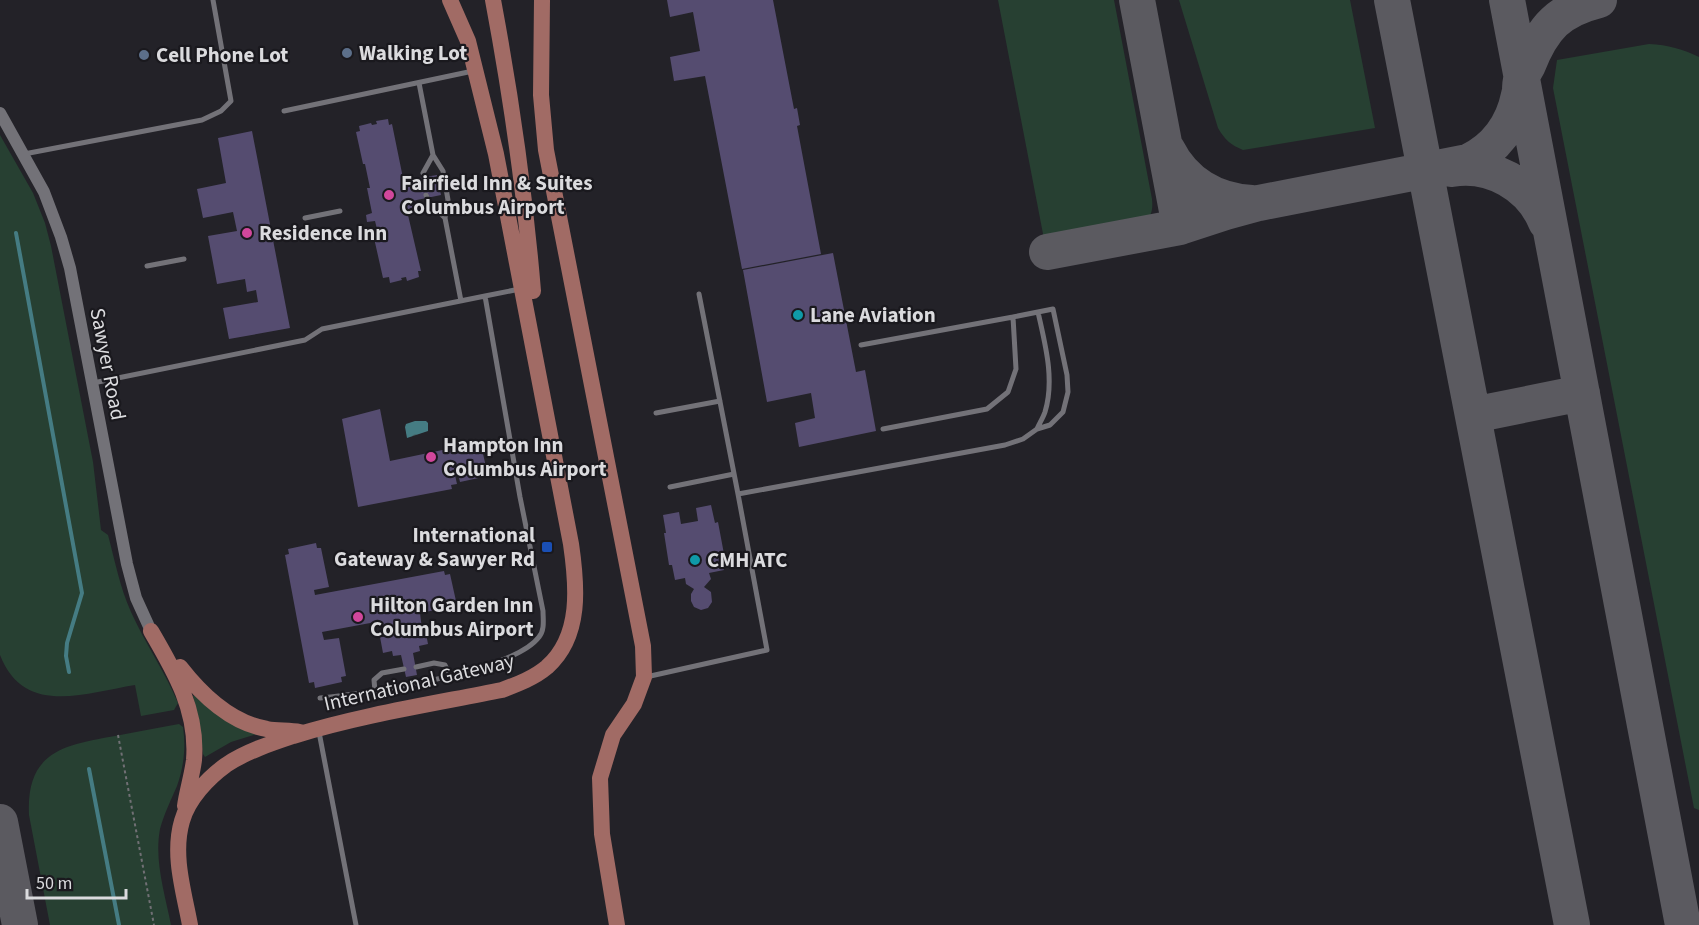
<svg xmlns="http://www.w3.org/2000/svg" width="1699" height="925" font-family="'Source Sans 3',sans-serif">
	<style>
		.grass { fill: #274032 }
		.water { fill: url(#water-ripples) }
		.lines { fill: none; stroke-linecap: round; stroke-linejoin: round }
		.stream { stroke: #457c83; stroke-width: 4 }
		.taxiway { stroke: #5b5a60; stroke-width: 36 }
		.building { fill: #554c70 }
		.path { stroke: #717075; stroke-width: 2; stroke-dasharray: 3 3; stroke-linecap: butt }
		.service { stroke: #737278; stroke-width: 5 }
		.tertiary { stroke: #737278; stroke-width: 12 }
		.primary { stroke: #a16b65; stroke-width: 16 }
		.service-dot { fill: #5c6f8a; stroke: #1a191e; stroke-width: 2 }
		.hotel-dot { fill: #d1479c; stroke: #1a191e; stroke-width: 2 }
		.culture-dot { fill: #0f9aa8; stroke: #1a191e; stroke-width: 2 }
		.transit-dot { fill: #1a4fb4; stroke: #1a191e; stroke-width: 2 }
		.labels { text-anchor: middle; stroke-width: 4.5; stroke-linejoin: round; paint-order: stroke }
		.poi-label { font-size: 21px; font-weight: bold; fill: #dbdbde; stroke: #1a191e; text-anchor: start }
		.street-label { font-size: 21px; fill: #dbdbde; stroke: #1a191e }
	</style>
	<defs>
		<pattern id="water-ripples" width="26" height="14" patternUnits="userSpaceOnUse" patternTransform="scale(1.5)"><rect width="26" height="14" fill="#457c83"/><path d="M2 4q2-2 4 0t4 0M15 11q2-2 4 0t4 0" fill="none" stroke="#446266"/></pattern>
	</defs>
	<rect width="100%" height="100%" fill="#232228"/>
	<path class="grass" d="M998 0H1114L1152 199C1153 210 1152 218 1141 223L1049 241 1044 239Z
		M1179 0H1350L1375 128 1243 150C1231 145 1225 140 1218 128Z
		M1649 44C1668 45 1683 49 1699 57V810L1694 808 1553 88 1557 60Z
		M0 135 33 193 45 223 51 246 93 462 101 530 108 535C115 561 120 588 131 612 145 643 165 672 178 703L174 710 141 716 135 685C85 693 24 717 0 655Z
		M196 695 260 733 231 742 205 757 203 754 199 720 193 696Z
		M179 724 183 727C186 747 184 766 177 786 171 800 164 814 160 829 154 861 165 894 171 925H50L29 815C26 752 63 745 115 736 136 732 157 728 179 724Z"/>
	<path class="water" d="M426 421 428 423V431L407 438 405 427 406 424 415 421Z"/>
	<g class="lines">
		<path class="stream" d="M16 233 82 593 67 643 66 656 69 672
			M89 769 119 925"/>
		<path class="taxiway" d="M1137 0 1180 227
			M1392 0 1572 925
			M1507 0 1683 925
			M1167 149C1184 183 1215 201 1252 203
			M1451 169C1491 162 1531 185 1546 222
			M1047 252 1180 227 1226 212 1259 203 1468 162C1495 149 1513 125 1519 95 1521 90 1519 83 1522 77 1523 73 1526 69 1528 65 1543 27 1559 10 1599 0
			M1473 415 1582 393
			M0 822 20 925"/>
	</g>
	<path class="building" d="M667 0H773L794 109 797 108 800 125 797 126 821 254 742 269 705 76 674 81 670 57 700 51 693 12 670 17Z
		M388 119 389 125 392 124 403 178 401 181 437 175 441 195 412 201 414 213 408 215 421 271H418L419 277 407 281 406 277 401 278 402 280 390 283 389 277 383 278 374 238 379 237 375 221 367 222 366 215 372 213 367 188H370L365 164H363L356 132 360 131 359 126 371 123 372 125 377 124 376 121Z
		M252 131 290 328 229 339 223 308 258 302 256 290 247 292 245 279 217 284 208 236 237 231 233 212 203 218 197 189 226 183 218 138Z
		M833 253 856 372 865 370 876 431 799 447 795 423 815 418 811 393 767 402 743 270Z
		M380 409 390 461 452 448 454 454 482 449 488 476 460 482 458 474 455 475 457 484 451 485 452 489 358 507 342 419Z
		M711 505 715 523 718 522 724 554 721 555 724 570 709 573 711 579 704 587 711 592 712 602 708 608 701 610 694 607 691 601V594L694 589 686 584 685 578 675 580 672 565H669L664 533H666L663 515 679 512 681 524 698 521 696 508Z
		M316 543 317 548H321L329 587 314 590 315 595 444 571 445 575 450 574 456 601 451 602V607L420 613 422 629 425 628 428 644 419 646 420 651 413 653 417 675 406 677 401 655 393 656 392 651 383 653 380 637H384L381 621 322 632 324 640 339 638 346 676 341 677 342 682 315 688 314 682 309 683 285 555 289 554 288 549Z"/>
	<g class="lines">
		<path class="path" d="M118 735 154 925"/>
		<path class="service" d="M419 83 433 155 443 171 448 200 445 218 461 301
			M284 111 473 71
			M24 154 202 120 221 111 231 101 213 0
			M423 173 433 155
			M426 195 429 202 445 218
			M305 218 340 211
			M147 266 184 259
			M861 345 1013 317
			M93 383 305 340 322 329 485 296
			M656 413 720 401
			M1037 429C1039 424 1043 418 1045 412 1055 379 1045 344 1038 312
			M670 487 734 474
			M738 494 1005 445 1023 439 1037 429 1050 425 1063 412 1068 392 1067 375 1053 309 1013 317 1016 369 1008 392 987 409 883 429
			M416 667 434 663 445 665 450 675
			M646 677 767 650 738 494 699 294
			M375 691 374 680 382 673 404 669
			M320 698C365 694 513 672 539 637 545 630 543 619 543 611L520 497 485 296 520 289
			M319 732 356 925"/>
		<path class="tertiary" d="M0 113 44 192 61 237 70 268 127 564 136 598 151 631"/>
		<path class="primary" d="M493 0C511 96 525 194 533 291
			M542 0 541 95 546 150 643 646 644 677 634 704 613 735 600 778 602 834 617 925
			M151 631C175 672 198 711 194 760 192 776 187 791 185 806
			M180 667C201 694 231 723 267 729 277 731 289 730 300 732
			M190 925C184 892 172 855 182 821 188 799 208 778 226 765 245 752 272 743 293 736 361 715 432 704 502 690 518 684 534 678 547 667 582 636 577 585 571 544L496 154 468 41 450 0"/>
	</g>
	<g class="service-dot">
		<circle cx="347" cy="53" r="6"/>
		<circle cx="144" cy="55" r="6"/>
	</g>
	<g class="hotel-dot">
		<circle cx="389" cy="195" r="6"/>
		<circle cx="247" cy="233" r="6"/>
		<circle cx="431" cy="457" r="6"/>
		<circle cx="358" cy="617" r="6"/>
	</g>
	<g class="culture-dot">
		<circle cx="798" cy="315" r="6"/>
		<circle cx="695" cy="560" r="6"/>
	</g>
	<rect class="transit-dot" x="541" y="541" width="12" height="12" rx="3"/>
	<g class="labels">
		<g class="poi-label">
			<text x="359" y="60">Walking Lot</text>
			<text x="156" y="62">Cell Phone Lot</text>
			<text x="401" y="190">Fairfield Inn &amp; Suites<tspan x="401" dy="24">Columbus Airport</tspan></text>
			<text x="259" y="240">Residence Inn</text>
			<text x="810" y="322">Lane Aviation</text>
			<text x="443" y="452">Hampton Inn<tspan x="443" dy="24">Columbus Airport</tspan></text>
			<text x="535" y="542" text-anchor="end">International<tspan x="535" dy="24">Gateway &amp; Sawyer Rd</tspan></text>
			<text x="707" y="567">CMH ATC</text>
			<text x="370" y="612">Hilton Garden Inn<tspan x="370" dy="24">Columbus Airport</tspan></text>
		</g>
		<g class="street-label">
			<text transform="translate(108 364) rotate(79)" y="7">Sawyer Road</text>
			<text transform="translate(419 682) rotate(-13)" y="7">International Gateway</text>
		</g>
	</g>
	<path d="M27 889v9h99v-9" fill="none" stroke="#dbdbde" stroke-width="3"/>
	<text x="36" y="889" font-size="18" fill="#dbdbde" stroke="#1a191e" stroke-width="4.5" paint-order="stroke">50 m</text>
</svg>
